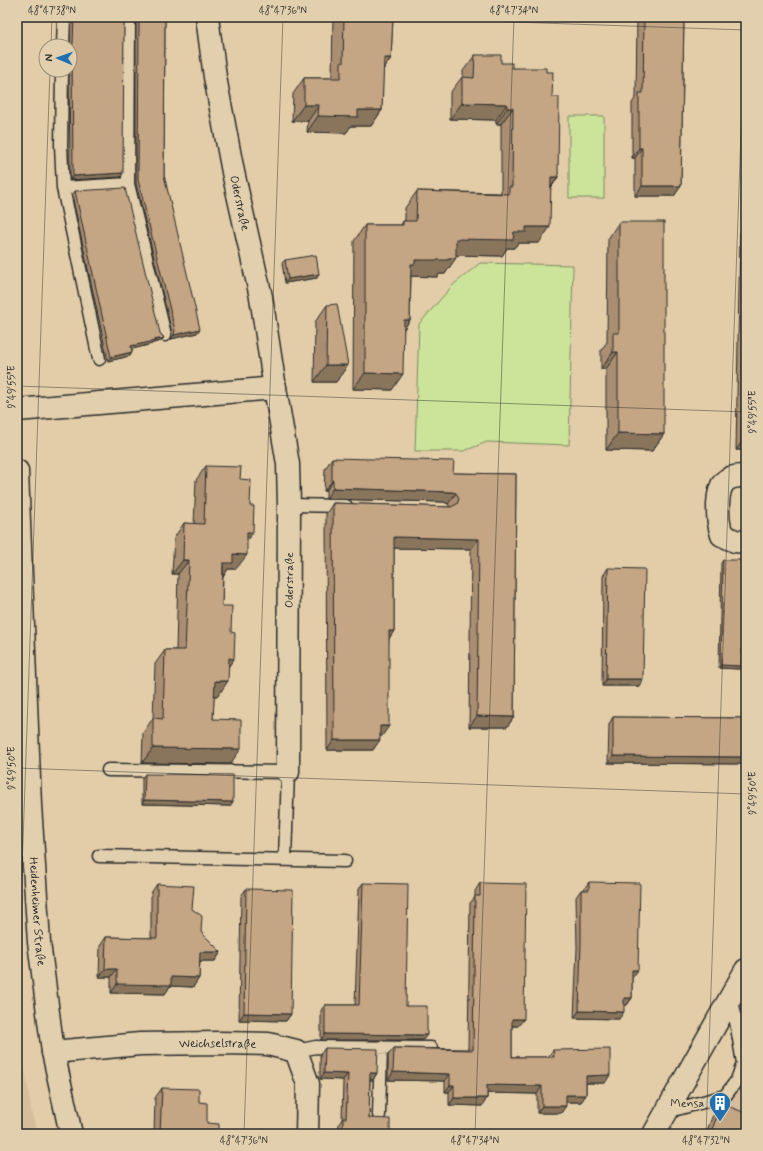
<svg xmlns="http://www.w3.org/2000/svg" width="763" height="1151" font-family="Mynerve,sans-serif">
	<style>
		.built { fill: #d6be9c }
		.green { fill: #cbe49a; stroke: #7b8862 }
		.lines { fill: none; stroke-linecap: round; stroke-linejoin: round }
		.service-casing { stroke: #2b2b2b; stroke-width: 15 }
		.minor-casing { stroke: #2b2b2b; stroke-width: 25 }
		.tertiary-casing { stroke: #2b2b2b; stroke-width: 25 }
		.service { stroke: #e1cfad; stroke-width: 12 }
		.minor { stroke: #e1cfad; stroke-width: 22 }
		.tertiary { stroke: #e1cfad; stroke-width: 22 }
		.wall { fill: #a98e72; stroke: #2b2b2b }
		.shaded-wall { fill: #89745c; stroke: #2b2b2b }
		.building { fill: #c4a584; stroke: #2b2b2b }
		.ticks { fill: none; stroke: #2b2b2b; stroke-width: 1; stroke-opacity: 0.45 }
		.labels { text-anchor: middle; stroke-width: 4; stroke-linejoin: round; paint-order: stroke }
		.street-label { font-size: 12px; fill: #2b2b2b; stroke: #e1cfad }
		.poi-label { font-size: 12px; fill: #2b2b2b; stroke: #e1cfad; text-anchor: end }
		.neatline { fill: none; stroke: #2b2b2b; stroke-width: 1.5 }
		.ticks-label { font-size: 10px; text-anchor: middle; fill: #2b2b2b }
	</style>
	<rect width="100%" height="100%" fill="#e3cda9"/>
	<filter id="ink" filterUnits="userSpaceOnUse"><feTurbulence type="fractalNoise" baseFrequency=".025" numOctaves="2"/><feDisplacementMap in="SourceGraphic" scale="8" xChannelSelector="R" yChannelSelector="G"/><feConvolveMatrix kernelMatrix="1 2 1 2 8 2 1 2 1" color-interpolation-filters="sRGB"/></filter>
	<g filter="url(#ink)">
		<path class="built" d="M17 1019 32 1114 38 1134H17Z
			M746 1072V1134H703L712 1117Z"/>
		<path class="green" d="M569 116H604V198H569Z
			M480 263 573 265 569 445 487 442 464 451H415L419 324 453 285Z"/>
		<g class="lines">
			<g class="service-casing">
				<path id="service" d="M129 17 128 184 165 335
					M63 46 64 17
					M62 70 61 145 63 188 99 359
					M63 188 128 184
					M289 505 346 506
					M108 770 288 772 285 859
					M99 856 345 861
					M296 1051 316 1047 431 1048
					M666 1112 725 1096 737 1080 743 1063 732 998
					M379 1115 381 1047"/>
			</g>
			<g class="minor-casing">
				<g id="minor">
					<path id="s1" d="M207 17 215 77 233 172 261 297 275 388 288 464 289 505 288 772"/>
					<path d="M17 410 275 388"/>
					<path d="M746 476C724 475 719 484 718 504 718 518 718 522 722 535L735 541 746 542"/>
					<path id="s2" d="M53 1052 140 1044 219 1043 268 1044 296 1051 308 1084 307 1134"/>
				</g>
			</g>
			<g class="tertiary-casing">
				<g id="tertiary">
					<path id="s3" d="M17 471 30 805 39 942 53 1052 71 1134"/>
					<path d="M654 1134 746 970"/>
				</g>
			</g>
			<use href="#service" class="service"/>
			<use href="#minor" class="minor"/>
			<use href="#tertiary" class="tertiary"/>
		</g>
		<path class="wall" d="M71 17H124L121 177 70 180 69 70H70V48Z
			M136 17H165L164 175 197 333 171 339 172 333 136 183Z
			M333 17H418L417 19 393 18 391 58 383 70 382 110 371 126H351L346 133 307 132 308 121H292L293 94 304 78H330L332 75Z
			M637 17H684L681 186 674 196H635V158H632V103L636 97Z
			M475 55 501 63 512 68 546 72 552 97 558 177 551 188 539 243H518L514 248H507L502 256 456 255 445 274H439L437 277 411 276 410 320 404 329 392 390 353 389 354 241 365 225H401L403 221H405V208L417 191 501 193V124H496V120L450 119V93L462 77H463V71Z
			M75 191 160 333 164 338 161 341 153 343 152 344 132 349V352L130 356 108 361 72 195Z
			M619 222 664 434 652 451 606 450V369H601V350L607 342 608 239Z
			M745 225H746V450H736L740 232Z
			M285 260 317 278 285 283 282 263Z
			M327 305 348 365 336 382H314L315 322Z
			M332 458 453 473 516 474 514 717 507 727H469L471 549 394 548V631L389 638 382 736H380L373 750H327L326 514 333 503 450 507 448 504 444 502 326 499V491H324L325 469Z
			M206 466 240 479 247 540 236 569H228L223 577 222 606 228 667 218 696H214L213 719 230 764 142 763 143 733 153 718 155 664 165 650H176L178 574H172L174 538 184 523 194 524 196 480Z
			M723 560 741 651 739 669 719 668 721 563Z
			M608 568 639 686H602L603 576Z
			M613 717 746 718V764L608 763 609 724Z
			M145 774 230 806 142 804V778Z
			M589 882 633 977H632V998L627 1005H624L619 1019 574 1018 577 948 576 897 581 890H584V889Z
			M363 883 406 1006 423 1040H321V1010L325 1005H355L359 889Z
			M480 883 518 1026H512V1057H548L553 1050 605 1083H586V1095L581 1102H566L561 1113H537V1094L487 1093V1098L482 1106 449 1105V1092H445V1081L388 1080V1055L394 1048 468 1049 470 903 475 897V891Z
			M157 884 192 909 201 932 221 952 215 961H200L199 978 193 987 170 986 165 994 111 993V977H99L100 946 106 937 151 938V893Z
			M246 889 291 1014 286 1021 239 1020 241 896Z
			M325 1048 377 1073 373 1080H370L369 1118 390 1134H338L339 1124 342 1119 343 1080 320 1079V1055Z
			M162 1088 199 1102 207 1123 219 1134H154L155 1098Z
			M722 1104 746 1134H706L712 1117Z"/>
		<path class="shaded-wall" d="M382 17H418L417 19 382 18Z
			M384 58H391L380 74Z
			M462 103 507 104 496 120 450 119Z
			M304 105H319L308 121H292Z
			M507 108H513L501 124H496Z
			M358 110H382L371 126H351L346 133 307 132 318 116Z
			M639 148H642L635 158H632Z
			M123 173 121 177 70 180 73 176Z
			M551 177H558L547 193Z
			M642 186H681L674 196H635Z
			M526 227H550L539 243H518L514 248H507L502 256 445 255 456 239 514 232Z
			M448 258H456L445 274H439L437 277 407 276 411 264 415 260Z
			M319 274 317 278 285 283 288 279Z
			M404 320H410L399 336Z
			M200 329 197 333 171 339 174 335Z
			M164 338 161 341 153 343 152 344 129 350 131 346Z
			M132 352 130 356 108 361 111 357Z
			M613 352H618L606 369H601Z
			M326 365H348L336 382H314Z
			M365 373 403 374 392 390 353 389Z
			M618 433 664 434 652 451 606 450Z
			M741 443H746V450H736Z
			M332 481H333L326 491H324Z
			M333 488 452 492 456 493 448 504 444 502 326 499Z
			M247 532H253L242 547Z
			M394 537 479 539 471 549 387 548Z
			M233 554 247 555 236 569H228L223 577V563Z
			M183 560H189L178 574H172Z
			M389 631H394L387 642Z
			M742 648H746V651H739Z
			M229 658 234 659 224 673Z
			M721 665 741 666 739 669 719 668Z
			M606 679H643L639 686H602Z
			M215 681H228L218 696 204 695Z
			M477 716 514 717 507 727H469Z
			M380 726H389L382 736H373Z
			M334 740H380L373 750H327Z
			M153 748 241 749 230 764 142 763Z
			M613 756 746 757V764L608 763Z
			M144 800 233 802 230 806 142 804Z
			M200 952H221L215 961H194Z
			M105 969H117L111 977H99Z
			M632 970H638L633 977H628Z
			M171 977 199 978 193 987 170 986 165 994 111 993 117 984Z
			M624 998H632L627 1005H619Z
			M579 1011 624 1012 619 1019 574 1018Z
			M244 1013 291 1014 286 1021 239 1020Z
			M512 1019H524L518 1026H507Z
			M325 1034 427 1035 423 1040H321Z
			M393 1072 450 1074 445 1081 388 1080Z
			M324 1073 348 1074 343 1080 320 1079Z
			M370 1073H377L373 1080 366 1079Z
			M610 1075 605 1083H581L586 1076Z
			M450 1085H454L449 1092H445Z
			M487 1085 542 1086 537 1094 482 1093Z
			M566 1095H586L581 1102H561Z
			M454 1098H487L482 1106 449 1105Z
			M542 1106H566L561 1113H537Z"/>
		<path class="building" d="M74 17H124L123 173 73 176 72 47 73 43Z
			M139 17H165L164 175 200 329 174 335 175 330 138 180Z
			M344 17H393L391 58H384L382 110H358V117L318 116 319 105H304V78H341V62L343 63Z
			M644 17H684L681 186H642V148H639V93H643Z
			M475 55H501V63H512V68H546V72H553L552 97H559L558 177H551L550 227H526V232H514L513 240 456 239V258H448V260H415V264H411L410 320H404L403 374 365 373V225H403V221H416L417 191 509 194V187H512L513 108H507V104L462 103V77L474 78Z
			M125 188 160 333 164 338 154 340 155 341 131 346 132 352 111 357 75 191Z
			M619 222H664V434L618 433V352H613V333H619Z
			M745 225H746V443H741Z
			M316 255 319 274 288 279 285 260Z
			M337 304 348 365H326L327 305Z
			M332 458 454 461 453 473 516 474 514 717 477 716 479 539 394 537V631H389V726H380V740H334L333 503 451 507 457 504 459 499 456 493 452 492 333 488V481H332Z
			M206 466 241 467 240 479 251 480 250 506H254L253 532H247V555L233 554V563H223L222 606H232L231 632 235 633 234 659 229 658 228 681H215L213 719 241 720V749L153 748V718L163 719 165 650H185L189 560H183L184 523 204 524Z
			M723 560H744V572H746V648H742L741 666 721 665Z
			M608 568 645 569 643 679H606Z
			M613 717 746 718V757L613 756Z
			M145 774 233 775V802L144 800Z
			M589 882 640 883 638 970H632V998H624V1012L579 1011 581 941V890H589Z
			M363 883 408 884 406 1006H427V1035L325 1034V1005H359Z
			M480 883 526 884 524 1019H512V1057H554L553 1050 610 1049V1075L586 1076V1095H566V1106H542V1086L487 1085V1098H454V1085H450V1074L393 1072 394 1048 473 1050 475 896H480Z
			M157 884 194 886 192 909 202 916 201 932 221 952H200L199 978 171 977V985L117 984V969H105L106 937 157 938Z
			M246 889 293 890 291 1014 244 1013Z
			M325 1048 378 1049 377 1073H370L369 1118 390 1119V1134H343V1118H346L348 1074 324 1073Z
			M162 1088 199 1089V1102L207 1103V1123L219 1124V1134H160Z
			M722 1104 746 1113V1134H710Z"/>
	</g>
	<path class="ticks" d="M366 17 746 30M51 46 52 17M17 386 746 412M17 768 746 794M17 1013 50 70M244 1134 283 17M475 1134 514 17M706 1134 745 17"/>
	<defs>
		<g id="building-pin" transform="scale(1.15)"><path d="M0 17L-7.5 6A9.5 9.5 0 1 1 7.5 6Z" fill="#1f6fb2" stroke="#e1cfad"/><path d="M-4-6H4V6H1V3H-1V6H-4ZM-2.5-4.3h1.7v1.8h-1.7ZM.8-4.3h1.7v1.8H.8ZM-2.5-1h1.7V.8h-1.7ZM.8-1h1.7V.8H.8Z" fill="#fff"/></g>
	</defs>
	<g fill-rule="evenodd">
		<use href="#building-pin" x="720" y="1103"/>
	</g>
	<g class="labels">
		<g class="street-label">
			<text dy="4" stroke="none"><textPath href="#s1" startOffset="189">Oderstraße</textPath></text>
			<text transform="translate(289 580) rotate(-90)" y="4">Oderstraße</text>
			<text dy="4" stroke="none"><textPath href="#s3" startOffset="441">Heidenheimer Straße</textPath></text>
			<text dy="4" stroke="none"><textPath href="#s2" startOffset="165">Weichselstraße</textPath></text>
		</g>
		<g class="poi-label">
			<text x="704" y="1107">Mensa</text>
		</g>
	</g>
	<rect width="763" height="1151" fill="none" stroke="#e1cfad" stroke-width="44"/>
	<g transform="translate(58 58) rotate(272)"><circle r="19" fill="#e1cfad" stroke="#988d79"/>
	<path d="M0-3L7 15L0 10L-7 15Z" fill="#1f6fb2"/>
	<text y="-6" font-size="11" font-weight="bold" text-anchor="middle" fill="#2b2b2b">N</text>
	</g>
	<rect x="22" y="22" width="719" height="1107" class="neatline"/>
	<g class="ticks-label">
		<text x="52" y="14">48°47'38"N</text>
		<text x="283" y="14">48°47'36"N</text>
		<text x="514" y="14">48°47'34"N</text>
		<text transform="translate(11 387) rotate(-90)" y="4">9°49'55"E</text>
		<text transform="translate(752 412) rotate(-90)" y="4">9°49'55"E</text>
		<text transform="translate(11 768) rotate(-90)" y="4">9°49'50"E</text>
		<text transform="translate(752 793) rotate(-90)" y="4">9°49'50"E</text>
		<text x="244" y="1144">48°47'36"N</text>
		<text x="475" y="1144">48°47'34"N</text>
		<text x="706" y="1144">48°47'32"N</text>
	</g>
</svg>
